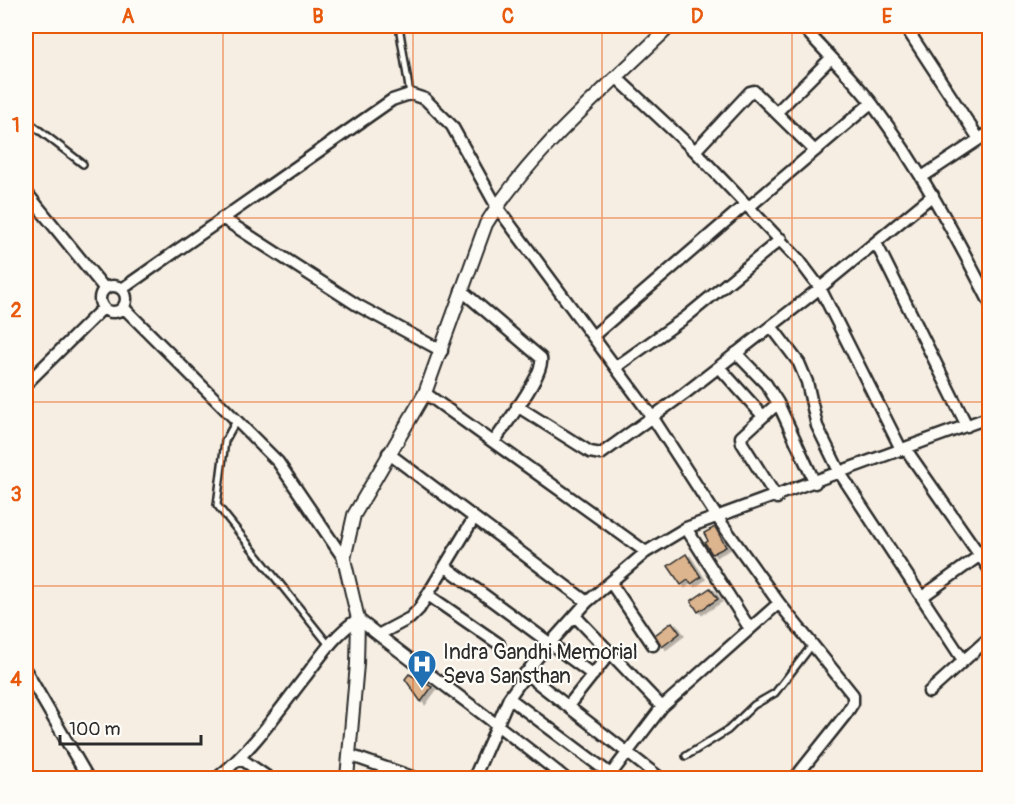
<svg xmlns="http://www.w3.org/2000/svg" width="1015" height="804" font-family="Pangolin,sans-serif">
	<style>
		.building { fill: #dcb48d; stroke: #2b2b2b; stroke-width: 1.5; filter: url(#shadow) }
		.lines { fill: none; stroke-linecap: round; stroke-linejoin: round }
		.service-casing { stroke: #2b2b2b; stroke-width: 10 }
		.minor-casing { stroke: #2b2b2b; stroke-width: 15 }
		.tertiary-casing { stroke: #2b2b2b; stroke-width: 16 }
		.service { stroke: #fdfcf7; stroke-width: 5 }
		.minor { stroke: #fdfcf7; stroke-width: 10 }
		.tertiary { stroke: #fdfcf7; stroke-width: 12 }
		.grid { fill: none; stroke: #e8590c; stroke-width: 1.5; stroke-opacity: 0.55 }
		.labels { text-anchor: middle; stroke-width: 4.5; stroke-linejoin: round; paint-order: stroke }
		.poi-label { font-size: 21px; fill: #2b2b2b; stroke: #fdfcf7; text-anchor: start }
		.neatline { fill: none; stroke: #e8590c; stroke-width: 2 }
		.grid-label { font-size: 20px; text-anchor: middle; font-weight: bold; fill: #e8590c }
	</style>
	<defs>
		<filter id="shadow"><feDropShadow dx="4" dy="2.5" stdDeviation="0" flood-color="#0004"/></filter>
	</defs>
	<rect width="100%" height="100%" fill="#f6eee2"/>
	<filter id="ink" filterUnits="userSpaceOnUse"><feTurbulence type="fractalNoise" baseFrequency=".0167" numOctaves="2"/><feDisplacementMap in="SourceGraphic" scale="12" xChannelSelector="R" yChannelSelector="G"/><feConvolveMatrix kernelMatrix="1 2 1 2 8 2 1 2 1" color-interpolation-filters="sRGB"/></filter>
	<g filter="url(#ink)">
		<path class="building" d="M715 527 726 547 712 554 705 543 708 541 704 533Z
			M686 554 701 577 691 584 688 580 681 585 668 566Z
			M710 588 718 599 698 612 691 601Z
			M672 622 680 633 662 647 655 635Z
			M409 674 432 687 421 702 405 679Z"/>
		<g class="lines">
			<g class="service-casing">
				<path id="service" d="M399 26 410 94
					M26 120 83 164
					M236 421 225 441 217 505 329 645
					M686 756 728 730 754 705 775 693 813 644"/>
			</g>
			<g class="minor-casing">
				<path id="minor" d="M802 26C825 52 852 77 873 105 919 167 955 234 990 303
					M905 26 979 139
					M617 78 695 151 799 260 820 288 901 449
					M778 111 831 58
					M695 151 750 92 754 91 815 151
					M922 177 990 132
					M26 192 105 289
					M749 207 871 103
					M222 218 357 305 442 351
					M876 243 967 426
					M100 299a13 13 0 1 1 26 0a13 13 0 1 1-26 0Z
					M122 289 392 100 410 94 425 99 452 126 497 207 653 418 717 517 779 603 853 695V703L846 714 795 778
					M461 290 541 358C545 374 504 426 494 442
					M124 308 278 462 344 559
					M771 326 799 363 807 382 817 426 840 473 963 660
					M593 336 746 204
					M736 353 766 384 778 403 815 483
					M616 367 686 317 781 239
					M719 367 763 416
					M26 384 103 308
					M425 393 646 552
					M517 406 590 452 601 454 684 394 820 288 933 195
					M905 448 990 570
					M388 453 587 602
					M777 498 742 443 741 437 778 403
					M686 528 750 629
					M446 567 593 675
					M611 583 653 645
					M428 595 499 644
					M922 597 979 556
					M575 616 662 707
					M378 635 410 618 419 609 474 518
					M26 671 88 778
					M525 673 660 778
					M929 692 990 637
					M509 698 609 773 614 770 662 707 779 603
					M568 706 610 653
					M349 755 415 778
					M240 758 269 778
					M217 778C252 750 277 713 305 677 321 656 335 634 358 619 426 673 497 723 565 778
					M474 778 509 698 537 658 587 602 646 552 686 528 990 417"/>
			</g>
			<g class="tertiary-casing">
				<path id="tertiary" d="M347 778 357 664 358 619 344 559 354 515 425 393 486 224C533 148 607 88 670 26"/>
			</g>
			<use href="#service" class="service"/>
			<use href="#minor" class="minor"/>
			<use href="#tertiary" class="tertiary"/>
		</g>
	</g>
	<path class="grid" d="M223 26V778M413 26V778M602 26V778M792 26V778M26 218H990M26 402H990M26 586H990"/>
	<defs>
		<g id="hospital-pin" transform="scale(1.5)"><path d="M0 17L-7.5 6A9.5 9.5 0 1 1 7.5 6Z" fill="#1f6fb2" stroke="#fdfcf7"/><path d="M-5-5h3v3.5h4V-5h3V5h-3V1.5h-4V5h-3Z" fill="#fff"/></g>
	</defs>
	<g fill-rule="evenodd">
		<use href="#hospital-pin" x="422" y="664"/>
	</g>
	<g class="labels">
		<g class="poi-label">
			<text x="443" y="659">Indra Gandhi Memorial<tspan x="443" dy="24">Seva Sansthan</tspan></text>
		</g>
	</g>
	<rect width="1015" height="804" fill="none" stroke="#fdfcf7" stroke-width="66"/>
	<path d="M60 735v9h141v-9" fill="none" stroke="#2b2b2b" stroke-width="3"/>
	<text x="69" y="735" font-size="18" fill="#2b2b2b" stroke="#fdfcf7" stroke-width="4.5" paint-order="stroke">100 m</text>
	<rect x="33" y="33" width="949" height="738" class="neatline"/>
	<g class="grid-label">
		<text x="128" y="23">A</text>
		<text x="318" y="23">B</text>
		<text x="508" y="23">C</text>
		<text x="697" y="23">D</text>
		<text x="887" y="23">E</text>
		<text x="16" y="132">1</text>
		<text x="16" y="317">2</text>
		<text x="16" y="501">3</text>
		<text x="16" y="686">4</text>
	</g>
</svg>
